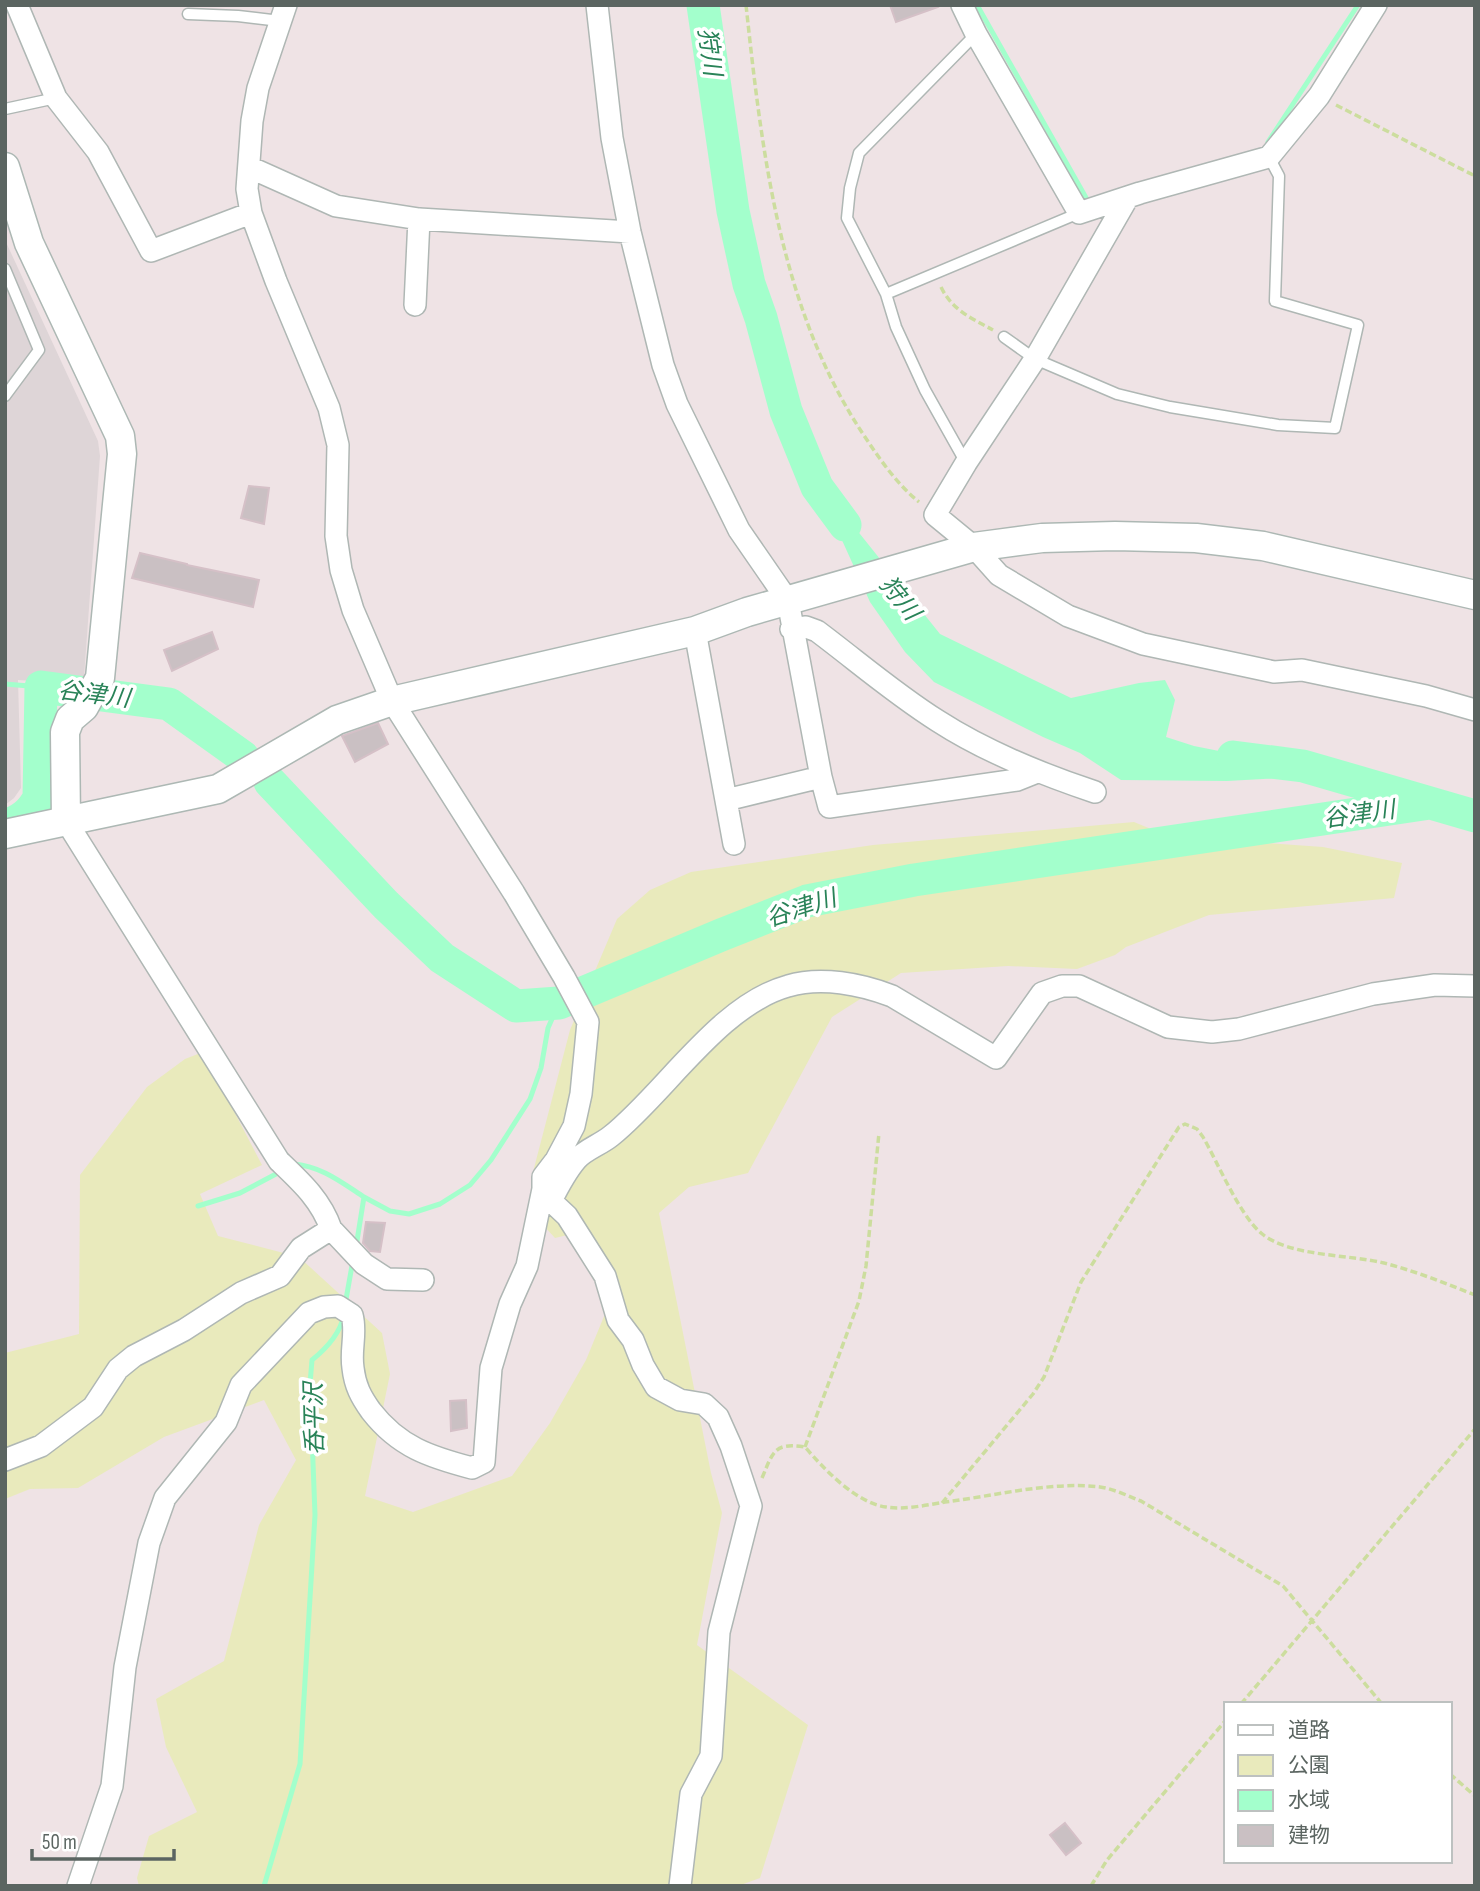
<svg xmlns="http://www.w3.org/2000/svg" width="1480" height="1891" font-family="'Sofia Sans Condensed','Noto Sans JP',sans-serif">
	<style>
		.industrial { fill: #ded5d7 }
		.green { fill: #e9eabc }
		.water { fill: #a3ffcc }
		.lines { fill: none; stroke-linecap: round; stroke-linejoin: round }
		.stream { stroke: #a3ffcc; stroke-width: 5 }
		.river { stroke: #a3ffcc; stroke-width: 33 }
		.building { fill: #cac0c3; stroke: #d5c0c7; stroke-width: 2 }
		.lane-casing { stroke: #afb7b4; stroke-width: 13 }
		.street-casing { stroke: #afb7b4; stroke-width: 24 }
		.secondary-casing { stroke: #adb8b4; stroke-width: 31 }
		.path { stroke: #ccdd9e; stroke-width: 3.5; stroke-dasharray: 7 3.5; stroke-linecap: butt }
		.lane { stroke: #fff; stroke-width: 10 }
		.street { stroke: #fff; stroke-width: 21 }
		.secondary { stroke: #fff; stroke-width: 28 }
		.labels { text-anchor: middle; stroke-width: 7; stroke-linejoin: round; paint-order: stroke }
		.water-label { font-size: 24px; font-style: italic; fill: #298358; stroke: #fff }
	</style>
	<rect width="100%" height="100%" fill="#efe3e5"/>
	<path class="industrial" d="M5 240 98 441 100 456 84 677 77 683H67L18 680 21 788 14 798 5 805Z"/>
	<path class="green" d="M1134 822 1168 836 1323 847 1402 863 1394 898 1209 915 1126 947 1115 955 1077 969 1008 966 901 973 832 1017 748 1173 689 1187 659 1213 711 1473 722 1513 697 1645 808 1725 760 1878 738 1886H139L137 1878 149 1836 197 1812 166 1747 156 1699 224 1661 259 1525 296 1460 264 1400 164 1437 78 1488 30 1489 5 1499V1353L79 1334 80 1175 147 1087 185 1059 203 1052 262 1165 200 1194 218 1236 299 1257 382 1333 390 1374 365 1496 413 1512 512 1476 550 1423 586 1360 619 1280 588 1230 555 1238 543 1225 534 1200 533 1172 570 1030 617 919 650 890 691 872 873 845Z"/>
	<path class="water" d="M812 474 940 634 1071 698 1139 683 1165 680 1175 700 1166 737 1194 746 1320 771 1281 778 1227 781 1121 780 1080 753 1043 737 934 682 905 652 870 602Z"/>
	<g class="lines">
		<path class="stream" d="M977 5 1089 203
			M1268 142 1358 5
			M5 684 41 687
			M293 1164C321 1166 341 1182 364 1197
			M198 1206 240 1193 276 1174
			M356 1247 364 1197 390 1211 409 1214 440 1204 470 1185 491 1160 530 1099 541 1068 548 1028 559 1003
			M345 1305 353 1260
			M264 1886 300 1764 315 1515 310 1384 312 1360C327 1348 340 1334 344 1315"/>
		<path class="river" d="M703 5 733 211 749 284 761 318 786 411 817 487 845 525
			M1233 757 1303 766 1475 816
			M270 782 386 905 442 958 516 1006 559 1003 721 935 807 901 914 880 1430 803
			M5 826C22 820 31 813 39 798L41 687 169 704 243 757"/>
	</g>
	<path class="building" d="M890 5H937L938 7 896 22Z
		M249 486 269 488 264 524 241 518Z
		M140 553 187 564V565L259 580 253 607 132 578Z
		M212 632 218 649 172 671 164 650Z
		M378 723 388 744 355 762 342 736Z
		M366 1222 385 1223 380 1252 370 1251 363 1243Z
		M466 1400 467 1428 451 1431 450 1401Z
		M1065 1823 1081 1843 1066 1855 1050 1835Z"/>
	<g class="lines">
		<g class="lane-casing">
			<path id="lane" d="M188 14 238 16 280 21
				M5 109 56 98
				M5 269 39 350 5 396
				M886 294 1079 213
				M1004 337 1035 359 1117 394 1170 407 1278 425 1335 428 1358 325 1275 301 1279 176 1269 157
				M966 463 925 390 896 327 886 294 847 218 850 188 859 153 976 34"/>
		</g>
		<g class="street-casing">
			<path id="street" d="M17 5 56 98 98 152 151 251 251 213
				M286 5 258 88 252 121 247 189 251 213 276 281 329 408 338 445 336 536 341 570 353 610 392 701 514 893 564 977 588 1022 581 1094 574 1126 556 1160 543 1177V1189L551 1201 567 1216 605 1276 618 1320 633 1340 643 1365 656 1387 680 1400 704 1404 718 1417 731 1446 751 1506 719 1632 711 1756 691 1794 680 1886
				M597 5 612 138 630 232 663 365 677 404 739 530 788 601 821 777 829 807 1017 780 1037 772
				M962 5 976 34 1079 213 1140 193 1269 157 1319 96 1376 5
				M249 167 336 206 419 219 630 232
				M1128 197 1035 359 966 463 935 515 974 547 999 575 1068 616 1143 644 1274 672 1302 670 1426 696 1475 710
				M415 305 419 219
				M791 629 806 627 817 631C857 661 895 694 938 721 986 752 1041 774 1095 792
				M695 631 734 844
				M726 800 821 777
				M551 1201C558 1187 565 1173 576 1160 584 1150 600 1145 611 1136 665 1093 719 1005 788 986 821 976 861 984 892 996L996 1058 1042 993 1062 986H1079L1168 1027 1212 1032 1239 1029 1373 994 1435 985 1475 986
				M331 1229 364 1264 387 1279 423 1280
				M5 1460 41 1446 93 1407 118 1369 134 1356 184 1330 241 1293 280 1276 301 1248 331 1229C321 1200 301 1182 279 1161L66 821
				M78 1886 112 1786 125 1667 149 1543 165 1498 226 1422 241 1385 309 1313 324 1307 338 1306 352 1315C357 1333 350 1349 353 1368 355 1386 361 1397 371 1411 399 1447 430 1457 472 1468L484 1462 491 1368 510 1304 527 1266 543 1189"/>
		</g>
		<g class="secondary-casing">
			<path id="secondary" d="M5 167 29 243 120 436 122 454 100 678 84 707 70 719 65 732 66 821
				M5 834 218 789 337 720 392 701 695 631 747 612 974 547 1042 538 1115 536 1196 538 1263 546 1475 595"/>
		</g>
		<path class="path" d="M746 5C762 153 780 311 865 437 881 461 897 484 919 502
			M1336 105 1475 176
			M941 287C952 310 971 318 993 330
			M805 1447 859 1301 866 1266 879 1133
			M762 1478C773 1452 774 1442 805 1447 824 1469 856 1503 886 1507 904 1510 927 1505 945 1502 994 1496 1051 1481 1100 1487 1114 1489 1128 1496 1141 1501L1283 1586 1382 1704
			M942 1503 1033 1394 1044 1377 1081 1282 1179 1127 1185 1124 1197 1129 1203 1137C1218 1163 1239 1214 1261 1233 1289 1257 1348 1254 1384 1263 1415 1271 1445 1283 1475 1295
			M1241 1704 1475 1429
			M1450 1774 1475 1796
			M1091 1886 1107 1860 1226 1720"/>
		<use href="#lane" class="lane"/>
		<use href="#street" class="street"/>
		<use href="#secondary" class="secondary"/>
	</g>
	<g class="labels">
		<g class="water-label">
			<text transform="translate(710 52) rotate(82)" y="8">狩川</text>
			<text transform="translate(900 598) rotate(51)" y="8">狩川</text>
			<text transform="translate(94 694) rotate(7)" y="8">谷津川</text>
			<text transform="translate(1359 814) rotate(-8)" y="8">谷津川</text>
			<text transform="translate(801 908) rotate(-18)" y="8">谷津川</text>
			<text transform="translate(314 1419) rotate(-91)" y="8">呑平沢</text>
		</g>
	</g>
	<rect width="1480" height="1891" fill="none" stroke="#5b6561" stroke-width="14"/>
	<rect x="1224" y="1702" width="228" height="161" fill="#ffffff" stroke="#bdc1c0" stroke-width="2"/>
	<rect x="1238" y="1725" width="35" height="10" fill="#ffffff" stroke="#bdc1c0" stroke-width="2"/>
	<text x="1288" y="1737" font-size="21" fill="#5b6561">道路</text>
	<rect x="1238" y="1755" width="35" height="21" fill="#e9eabc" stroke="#bdc1c0" stroke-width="2"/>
	<text x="1288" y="1772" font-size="21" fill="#5b6561">公園</text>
	<rect x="1238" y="1790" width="35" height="21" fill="#a3ffcc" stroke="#bdc1c0" stroke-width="2"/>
	<text x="1288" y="1807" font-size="21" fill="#5b6561">水域</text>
	<rect x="1238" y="1825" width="35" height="21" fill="#cac0c3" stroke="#bdc1c0" stroke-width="2"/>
	<text x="1288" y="1842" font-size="21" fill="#5b6561">建物</text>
	<path d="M32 1849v10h142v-10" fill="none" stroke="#5b6561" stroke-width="3.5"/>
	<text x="42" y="1849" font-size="21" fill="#5b6561" stroke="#ffffff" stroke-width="5" paint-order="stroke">50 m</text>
</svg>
